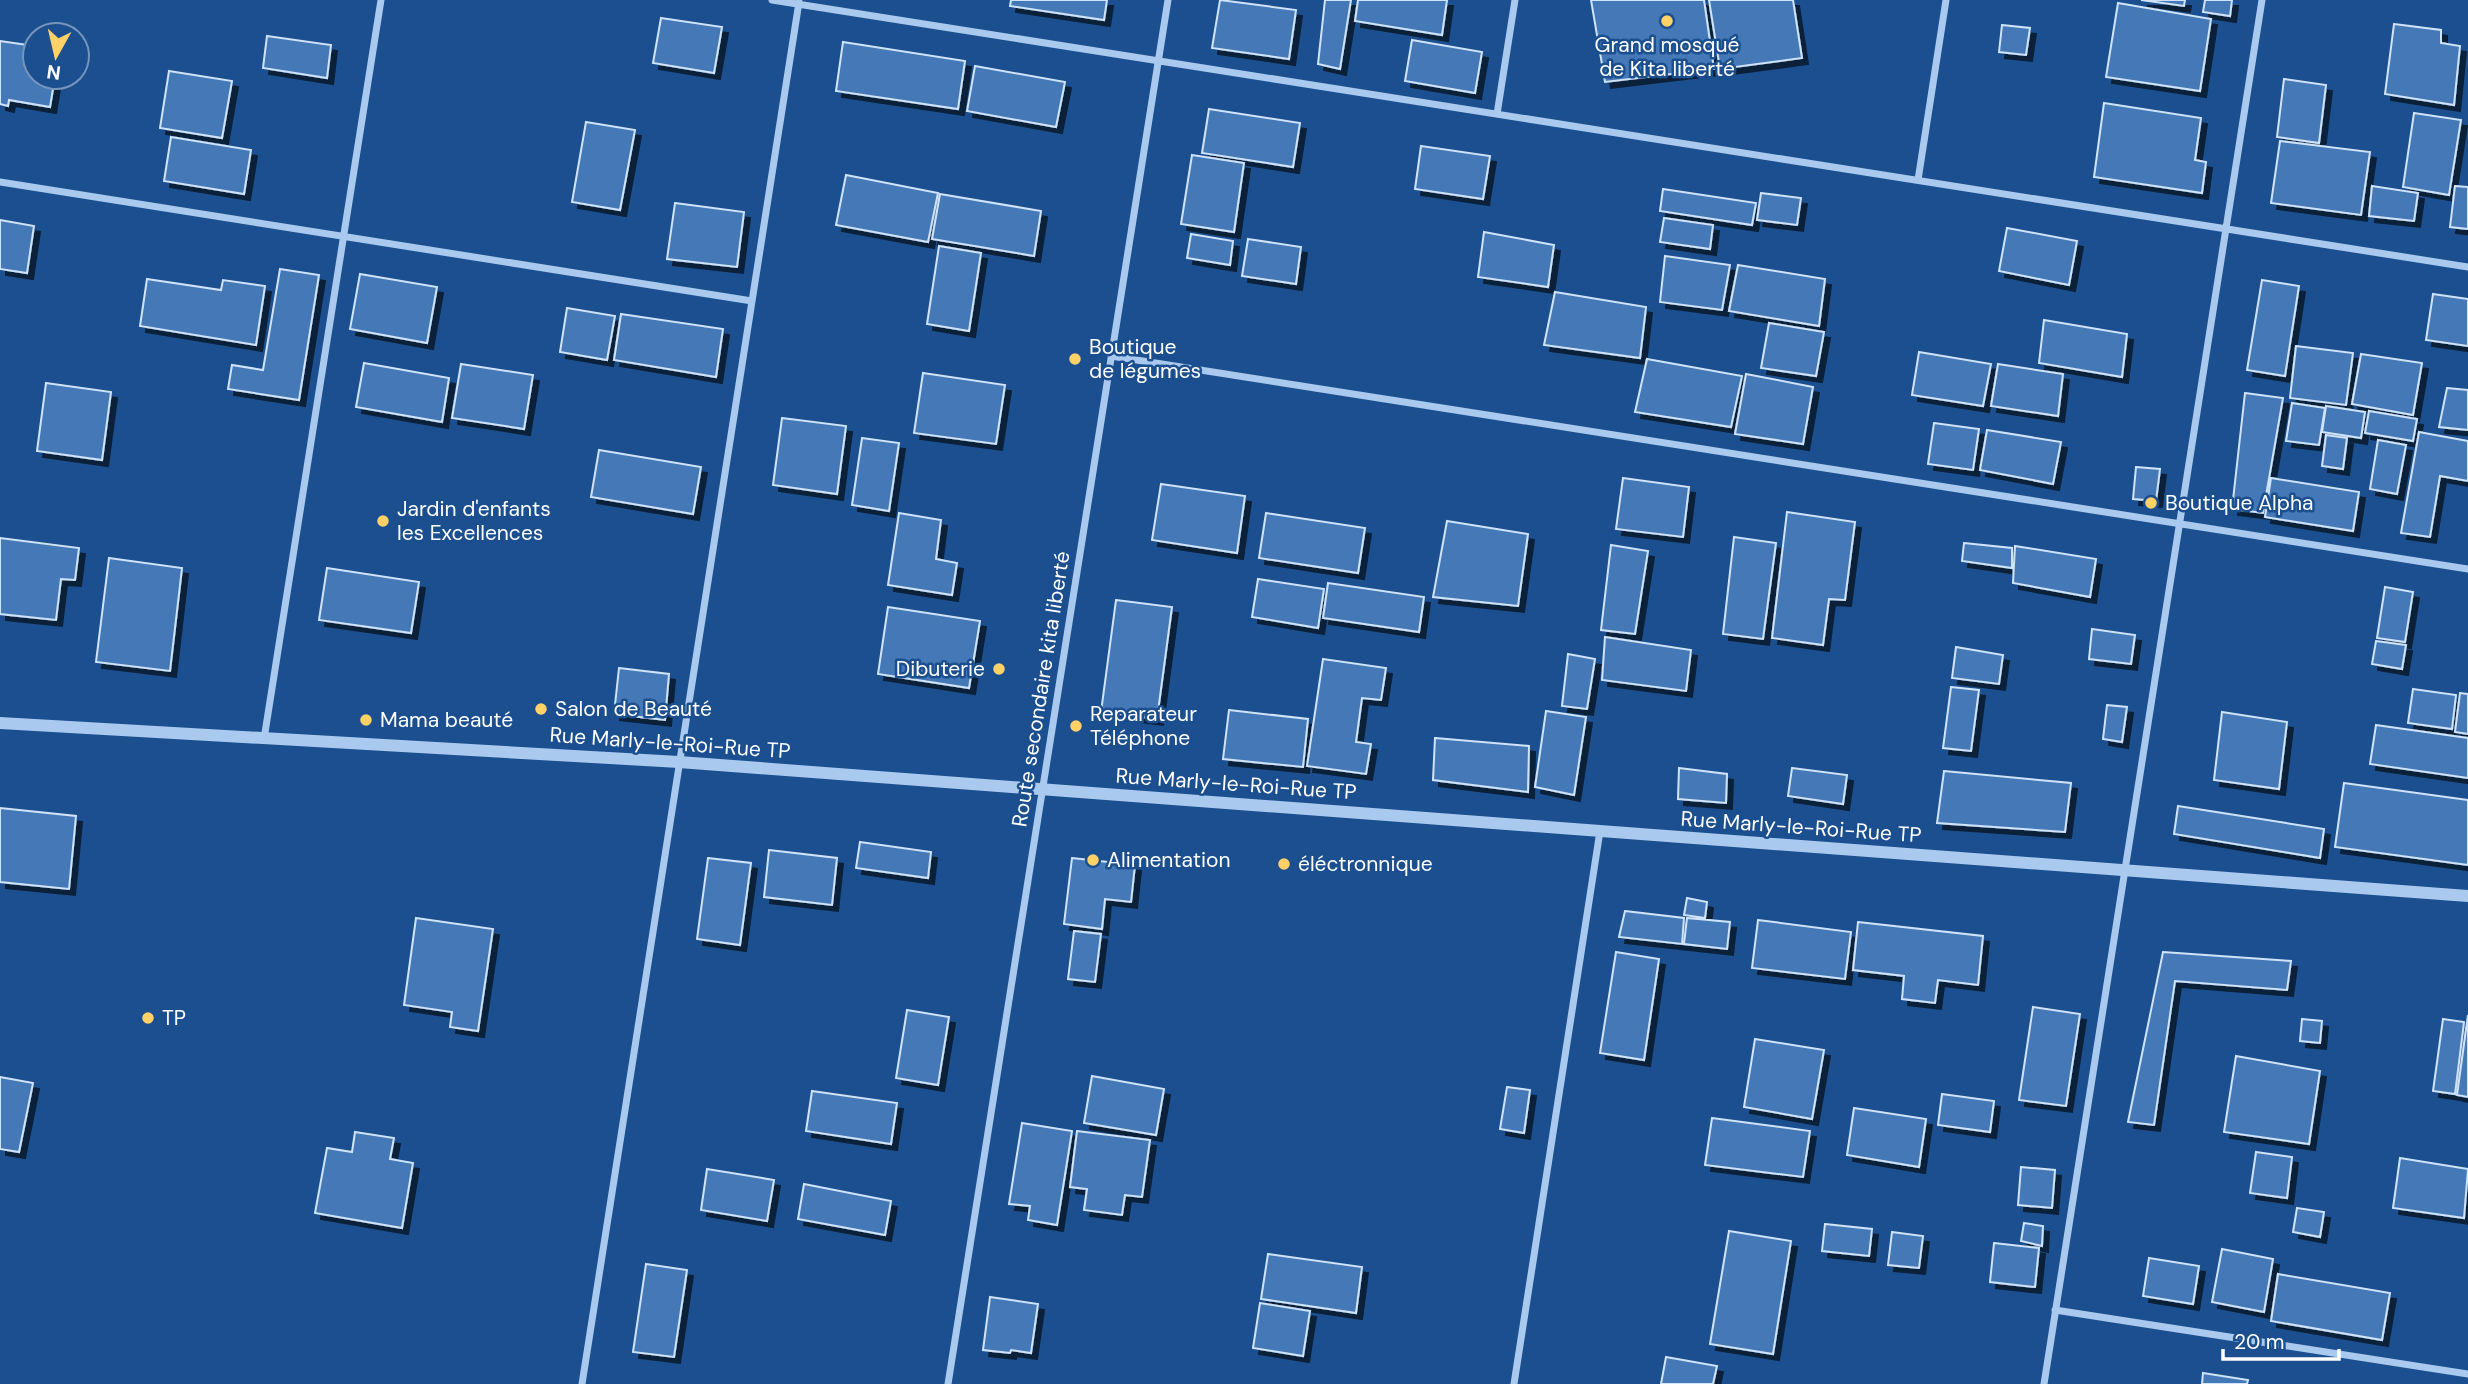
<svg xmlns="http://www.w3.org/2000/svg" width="2468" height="1384" font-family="'DM Sans',sans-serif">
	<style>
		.building { fill: #4478b7; stroke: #cfe3fa; stroke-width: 2; filter: url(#shadow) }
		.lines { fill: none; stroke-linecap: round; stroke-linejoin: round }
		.minor { stroke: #a9c9ee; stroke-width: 7 }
		.tertiary { stroke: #a9c9ee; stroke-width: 12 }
		.poi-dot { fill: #ffd166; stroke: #1b4f8f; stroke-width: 2.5 }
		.labels { text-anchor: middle; stroke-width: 5; stroke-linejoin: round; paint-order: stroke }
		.poi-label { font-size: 21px; fill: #fff; stroke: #1b4f8f; text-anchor: start }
		.street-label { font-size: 21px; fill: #fff; stroke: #1b4f8f }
	</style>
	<defs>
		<filter id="shadow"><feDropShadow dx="6" dy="6" stdDeviation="0" flood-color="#0009"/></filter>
	</defs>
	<rect width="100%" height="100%" fill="#1b4f8f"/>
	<path class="building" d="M1011 0H1107L1104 20 1010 6Z
		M1220 0 1296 10 1289 59 1212 48Z
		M1325 0H1351L1340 69 1318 64Z
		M1358 0H1447L1442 35 1355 21Z
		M1591 0H1704L1714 69 1605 82Z
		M1709 0H1793L1802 58 1720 69Z
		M2141 0H2185L2184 6Z
		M2205 0H2232L2230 16 2203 12Z
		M2118 3 2211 19 2200 91 2106 77Z
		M661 18 722 27 714 73 653 63Z
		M2394 24 2441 30V43L2460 46 2454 105 2385 94Z
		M2002 25 2030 28 2026 55 1999 52Z
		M267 36 331 45 327 78 263 68Z
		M1412 40 1482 52 1475 93 1405 81Z
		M0 41 35 46V77H55L50 107 9 100 8 106 0 104Z
		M843 42 965 61 958 109 836 91Z
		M975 66 1065 82 1056 127 967 111Z
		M169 71 232 81 222 138 160 128Z
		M2284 79 2326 85 2319 143 2277 137Z
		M2104 103 2201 118 2195 160 2206 162 2202 193 2094 177Z
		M1209 109 1300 123 1293 167 1202 153Z
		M2414 113 2461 120 2449 195 2403 187Z
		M586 122 635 130 620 210 572 202Z
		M171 137 251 150 244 194 164 181Z
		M2280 141 2370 152 2361 215 2271 203Z
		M1421 146 1490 156 1483 199 1415 189Z
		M1192 155 1244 163 1234 232 1181 224Z
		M846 175 938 193 928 242 836 225Z
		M2372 186 2418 193 2414 221 2369 216Z
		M2455 186 2468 187V229L2450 227Z
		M1663 189 1756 203 1752 225 1660 211Z
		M1761 193 1801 198 1797 225 1757 220Z
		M940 194 1041 211 1034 256 932 239Z
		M675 203 744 212 737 267 667 259Z
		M1664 218 1713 225 1710 249 1660 242Z
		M0 220 34 226 27 273 0 269Z
		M2007 228 2077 241 2069 285 1999 271Z
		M1484 232 1554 245 1548 287 1478 277Z
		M1191 234 1233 241 1230 265 1187 258Z
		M1248 239 1301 247 1296 284 1242 276Z
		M939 246 981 253 969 331 927 324Z
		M1665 256 1730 265 1722 310 1660 302Z
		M1738 265 1825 279 1819 326 1729 311Z
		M280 269 319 275 299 400 228 389 232 365 263 370Z
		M360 274 437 287 427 343 350 329Z
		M147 279 221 290 223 280 265 286 256 345 140 326Z
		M2262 280 2299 286 2285 376 2247 370Z
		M1555 292 1646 307 1640 358 1544 345Z
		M2433 294 2468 299V346L2426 340Z
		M567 308 615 316 607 360 560 352Z
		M621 314 723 329 716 377 614 360Z
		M2044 320 2127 334 2122 377 2039 363Z
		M1769 323 1824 332 1816 376 1761 368Z
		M2296 346 2353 353 2346 405 2290 398Z
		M1919 352 1991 364 1983 406 1912 395Z
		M2361 354 2422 363 2413 415 2352 404Z
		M1647 359 1742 376 1731 427 1635 412Z
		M364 363 449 378 442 422 356 407Z
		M461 364 533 375 524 429 452 418Z
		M1998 364 2063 374 2058 416 1991 406Z
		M923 373 1005 385 996 444 914 433Z
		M1746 374 1813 387 1803 444 1735 434Z
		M46 383 111 392 102 460 37 451Z
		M2447 388 2468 390V430L2439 427Z
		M2245 393 2283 398 2263 513 2232 509Z
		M2292 403 2325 408 2319 445 2286 441Z
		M2326 406 2365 412 2361 438 2322 432Z
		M2369 411 2417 419 2413 441 2365 433Z
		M782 418 846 426 837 494 773 485Z
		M1934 423 1979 429 1973 470 1928 464Z
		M1987 430 2061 442 2053 484 1980 470Z
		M2419 432 2468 441V481L2440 476 2430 537 2401 533Z
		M2326 435 2347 438 2343 469 2322 466Z
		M862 438 899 443 889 511 852 505Z
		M2378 440 2406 445 2397 494 2370 489Z
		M599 450 701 467 693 514 591 497Z
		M2136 467 2160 469 2156 501 2133 499Z
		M1623 478 1689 487 1683 537 1616 529Z
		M2271 478 2359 492 2353 531 2265 517Z
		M1161 484 1245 496 1237 553 1152 540Z
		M1787 512 1855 522 1845 600 1829 599 1823 645 1772 638Z
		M899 513 941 520 936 559 957 563 952 595 888 585Z
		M1266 513 1365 528 1358 573 1259 558Z
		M1447 521 1528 534 1518 606 1433 597Z
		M1734 537 1776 543 1763 639 1723 634Z
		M0 538 79 548 75 580 61 579 56 620 0 614Z
		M1964 543 2012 548V568L1962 561Z
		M1611 545 1648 551 1635 634 1601 630Z
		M2015 546 2096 559 2090 597 2013 583Z
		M109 558 182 568 170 671 96 662Z
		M327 568 419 582 411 633 319 620Z
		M1258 579 1324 589 1318 628 1252 617Z
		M1328 583 1424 597 1419 632 1323 618Z
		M2385 587 2413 592 2405 642 2377 638Z
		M1116 600 1172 607 1157 719 1101 712Z
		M888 607 980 621 969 688 878 674Z
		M2092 629 2135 635 2131 664 2089 659Z
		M1605 637 1691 650 1686 691 1602 680Z
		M2376 641 2406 645 2402 669 2372 664Z
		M1956 647 2003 655 1999 684 1952 678Z
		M1568 654 1595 659 1587 709 1562 706Z
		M1323 659 1386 668 1381 700 1362 698 1356 742 1371 744 1366 774 1307 766Z
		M619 668 669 674 665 720 614 714Z
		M1951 687 1979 690 1971 751 1943 748Z
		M2413 689 2456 695 2452 729 2408 723Z
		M2460 693 2468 694V734L2455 732Z
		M2107 705 2127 707 2122 742 2103 739Z
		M1229 710 1308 719 1303 767 1223 759Z
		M1546 711 1586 717 1574 795 1535 787Z
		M2222 712 2287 722 2279 789 2214 780Z
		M2376 725 2468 738V778L2370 764Z
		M1435 738 1529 746 1528 792 1433 780Z
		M1679 768 1727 774 1726 803 1678 799Z
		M1792 768 1847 775 1843 804 1788 796Z
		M1944 771 2071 783 2065 832 1937 823Z
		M2344 783 2468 800V865L2335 847Z
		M2178 806 2324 829 2320 858 2174 834Z
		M0 808 76 816 69 889 0 882Z
		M860 842 931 852 928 878 856 868Z
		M769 850 837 858 832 905 764 897Z
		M708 858 751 863 740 945 697 939Z
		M1072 858 1135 865 1131 902 1105 899 1102 929 1064 924Z
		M1687 898 1707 902 1705 918 1684 915Z
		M1625 911 1684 918 1682 944 1619 937Z
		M416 918 493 929 478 1031 450 1027 452 1012 404 1005Z
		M1687 918 1730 922 1727 949 1684 944Z
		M1758 920 1851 932 1845 979 1752 968Z
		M1858 922 1983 936 1978 985 1938 980 1935 1003 1902 999 1904 976 1853 970Z
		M1074 931 1101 934 1095 982 1068 979Z
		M1616 952 1659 959 1644 1060 1600 1053Z
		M2163 952 2291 961 2287 990 2175 981 2154 1125 2128 1122Z
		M2033 1007 2080 1014 2066 1106 2019 1100Z
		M907 1010 949 1017 938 1085 896 1078Z
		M2468 1015V1097L2457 1095Z
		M2302 1019 2322 1021 2320 1043 2300 1041Z
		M2443 1019 2464 1022 2455 1094 2433 1091Z
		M1755 1039 1824 1050 1812 1119 1744 1107Z
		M2236 1056 2320 1071 2309 1144 2224 1132Z
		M1092 1076 1164 1089 1156 1135 1084 1123Z
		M0 1077 33 1083 19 1152 0 1149Z
		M1507 1087 1530 1090 1524 1133 1500 1129Z
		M812 1091 897 1103 891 1144 806 1131Z
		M1942 1094 1994 1101 1990 1132 1938 1125Z
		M1854 1108 1926 1119 1919 1167 1847 1155Z
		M1712 1118 1810 1131 1803 1177 1705 1165Z
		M1022 1123 1072 1131 1057 1225 1028 1220 1030 1206 1009 1204Z
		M1077 1131 1150 1140 1142 1197 1125 1195 1122 1215 1084 1210 1087 1189 1070 1187Z
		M355 1132 394 1138 390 1159 413 1163 402 1228 315 1213 327 1148 352 1152Z
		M2256 1152 2292 1157 2287 1198 2250 1193Z
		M2400 1158 2468 1169 2464 1218 2393 1208Z
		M2021 1167 2055 1170 2052 1208 2018 1205Z
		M707 1169 774 1180 767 1221 701 1210Z
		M804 1184 891 1201 885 1235 798 1219Z
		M2297 1208 2324 1212 2320 1237 2293 1232Z
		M2024 1223 2043 1226 2042 1246 2021 1241Z
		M1825 1224 1872 1229 1869 1256 1822 1251Z
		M1729 1231 1791 1241 1773 1354 1710 1344Z
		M1892 1232 1923 1236 1919 1268 1888 1265Z
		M1994 1243 2039 1248 2035 1287 1990 1282Z
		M2222 1249 2273 1259 2264 1312 2212 1302Z
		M1268 1254 1362 1267 1356 1313 1261 1299Z
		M2149 1258 2199 1266 2193 1304 2143 1296Z
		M646 1264 687 1270 674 1357 633 1352Z
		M2278 1274 2390 1293 2382 1340 2271 1321Z
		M990 1297 1038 1304 1031 1353 1011 1350 1010 1353 983 1350Z
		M1260 1303 1310 1311 1303 1356 1253 1348Z
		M1666 1357 1717 1366 1713 1384H1661Z
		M2203 1373 2248 1380 2247 1384H2202Z"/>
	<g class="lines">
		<path class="minor" d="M772 0 2468 267
			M1497 114 1515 0
			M1918 180 1946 0
			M0 182 752 301
			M1111 356 2468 569
			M264 739 381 0
			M2055 1310 2468 1374
			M582 1384 799 2
			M948 1384 1168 0
			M1514 1384 1600 831
			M2044 1384 2262 0"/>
		<path class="tertiary" d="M0 723 679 762 2468 896"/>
	</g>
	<g class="poi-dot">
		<circle cx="1667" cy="21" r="7"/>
		<circle cx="1075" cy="359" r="7"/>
		<circle cx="2151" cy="503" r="7"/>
		<circle cx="383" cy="521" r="7"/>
		<circle cx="999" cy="669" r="7"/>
		<circle cx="541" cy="709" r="7"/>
		<circle cx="366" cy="720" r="7"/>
		<circle cx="1076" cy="726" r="7"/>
		<circle cx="1093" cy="860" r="7"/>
		<circle cx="1284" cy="864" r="7"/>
		<circle cx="148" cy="1018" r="7"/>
	</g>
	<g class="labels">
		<g class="poi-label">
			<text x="1667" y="52" text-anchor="middle">Grand mosqué<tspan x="1667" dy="24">de Kita liberté</tspan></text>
			<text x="1089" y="354">Boutique<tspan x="1089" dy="24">de légumes</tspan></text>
			<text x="2165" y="510">Boutique Alpha</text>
			<text x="397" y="516">Jardin d'enfants<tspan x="397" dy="24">les Excellences</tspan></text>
			<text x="985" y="676" text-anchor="end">Dibuterie</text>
			<text x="555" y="716">Salon de Beauté</text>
			<text x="1090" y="721">Reparateur<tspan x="1090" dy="24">Téléphone</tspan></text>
			<text x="380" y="727">Mama beauté</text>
			<text x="1107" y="867">Alimentation</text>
			<text x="1298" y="871">éléctronnique</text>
			<text x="162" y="1025">TP</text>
		</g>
		<g class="street-label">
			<text transform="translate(1041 689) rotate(-81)" y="7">Route secondaire kita liberté</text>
			<text transform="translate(670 743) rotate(4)" y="7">Rue Marly-le-Roi-Rue TP</text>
			<text transform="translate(1236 784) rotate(4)" y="7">Rue Marly-le-Roi-Rue TP</text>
			<text transform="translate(1801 827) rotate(4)" y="7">Rue Marly-le-Roi-Rue TP</text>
		</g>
	</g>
	<g transform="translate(56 56) rotate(188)"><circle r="33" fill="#1b4f8f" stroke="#7695bc" stroke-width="2"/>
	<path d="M0-5L12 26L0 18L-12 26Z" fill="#ffd166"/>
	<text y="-10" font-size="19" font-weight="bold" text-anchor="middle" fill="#ffffff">N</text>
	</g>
	<path d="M2223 1349v10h116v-10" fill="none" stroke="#ffffff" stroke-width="3.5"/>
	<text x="2234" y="1349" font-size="21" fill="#ffffff" stroke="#1b4f8f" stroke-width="5" paint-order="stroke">20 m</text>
</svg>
